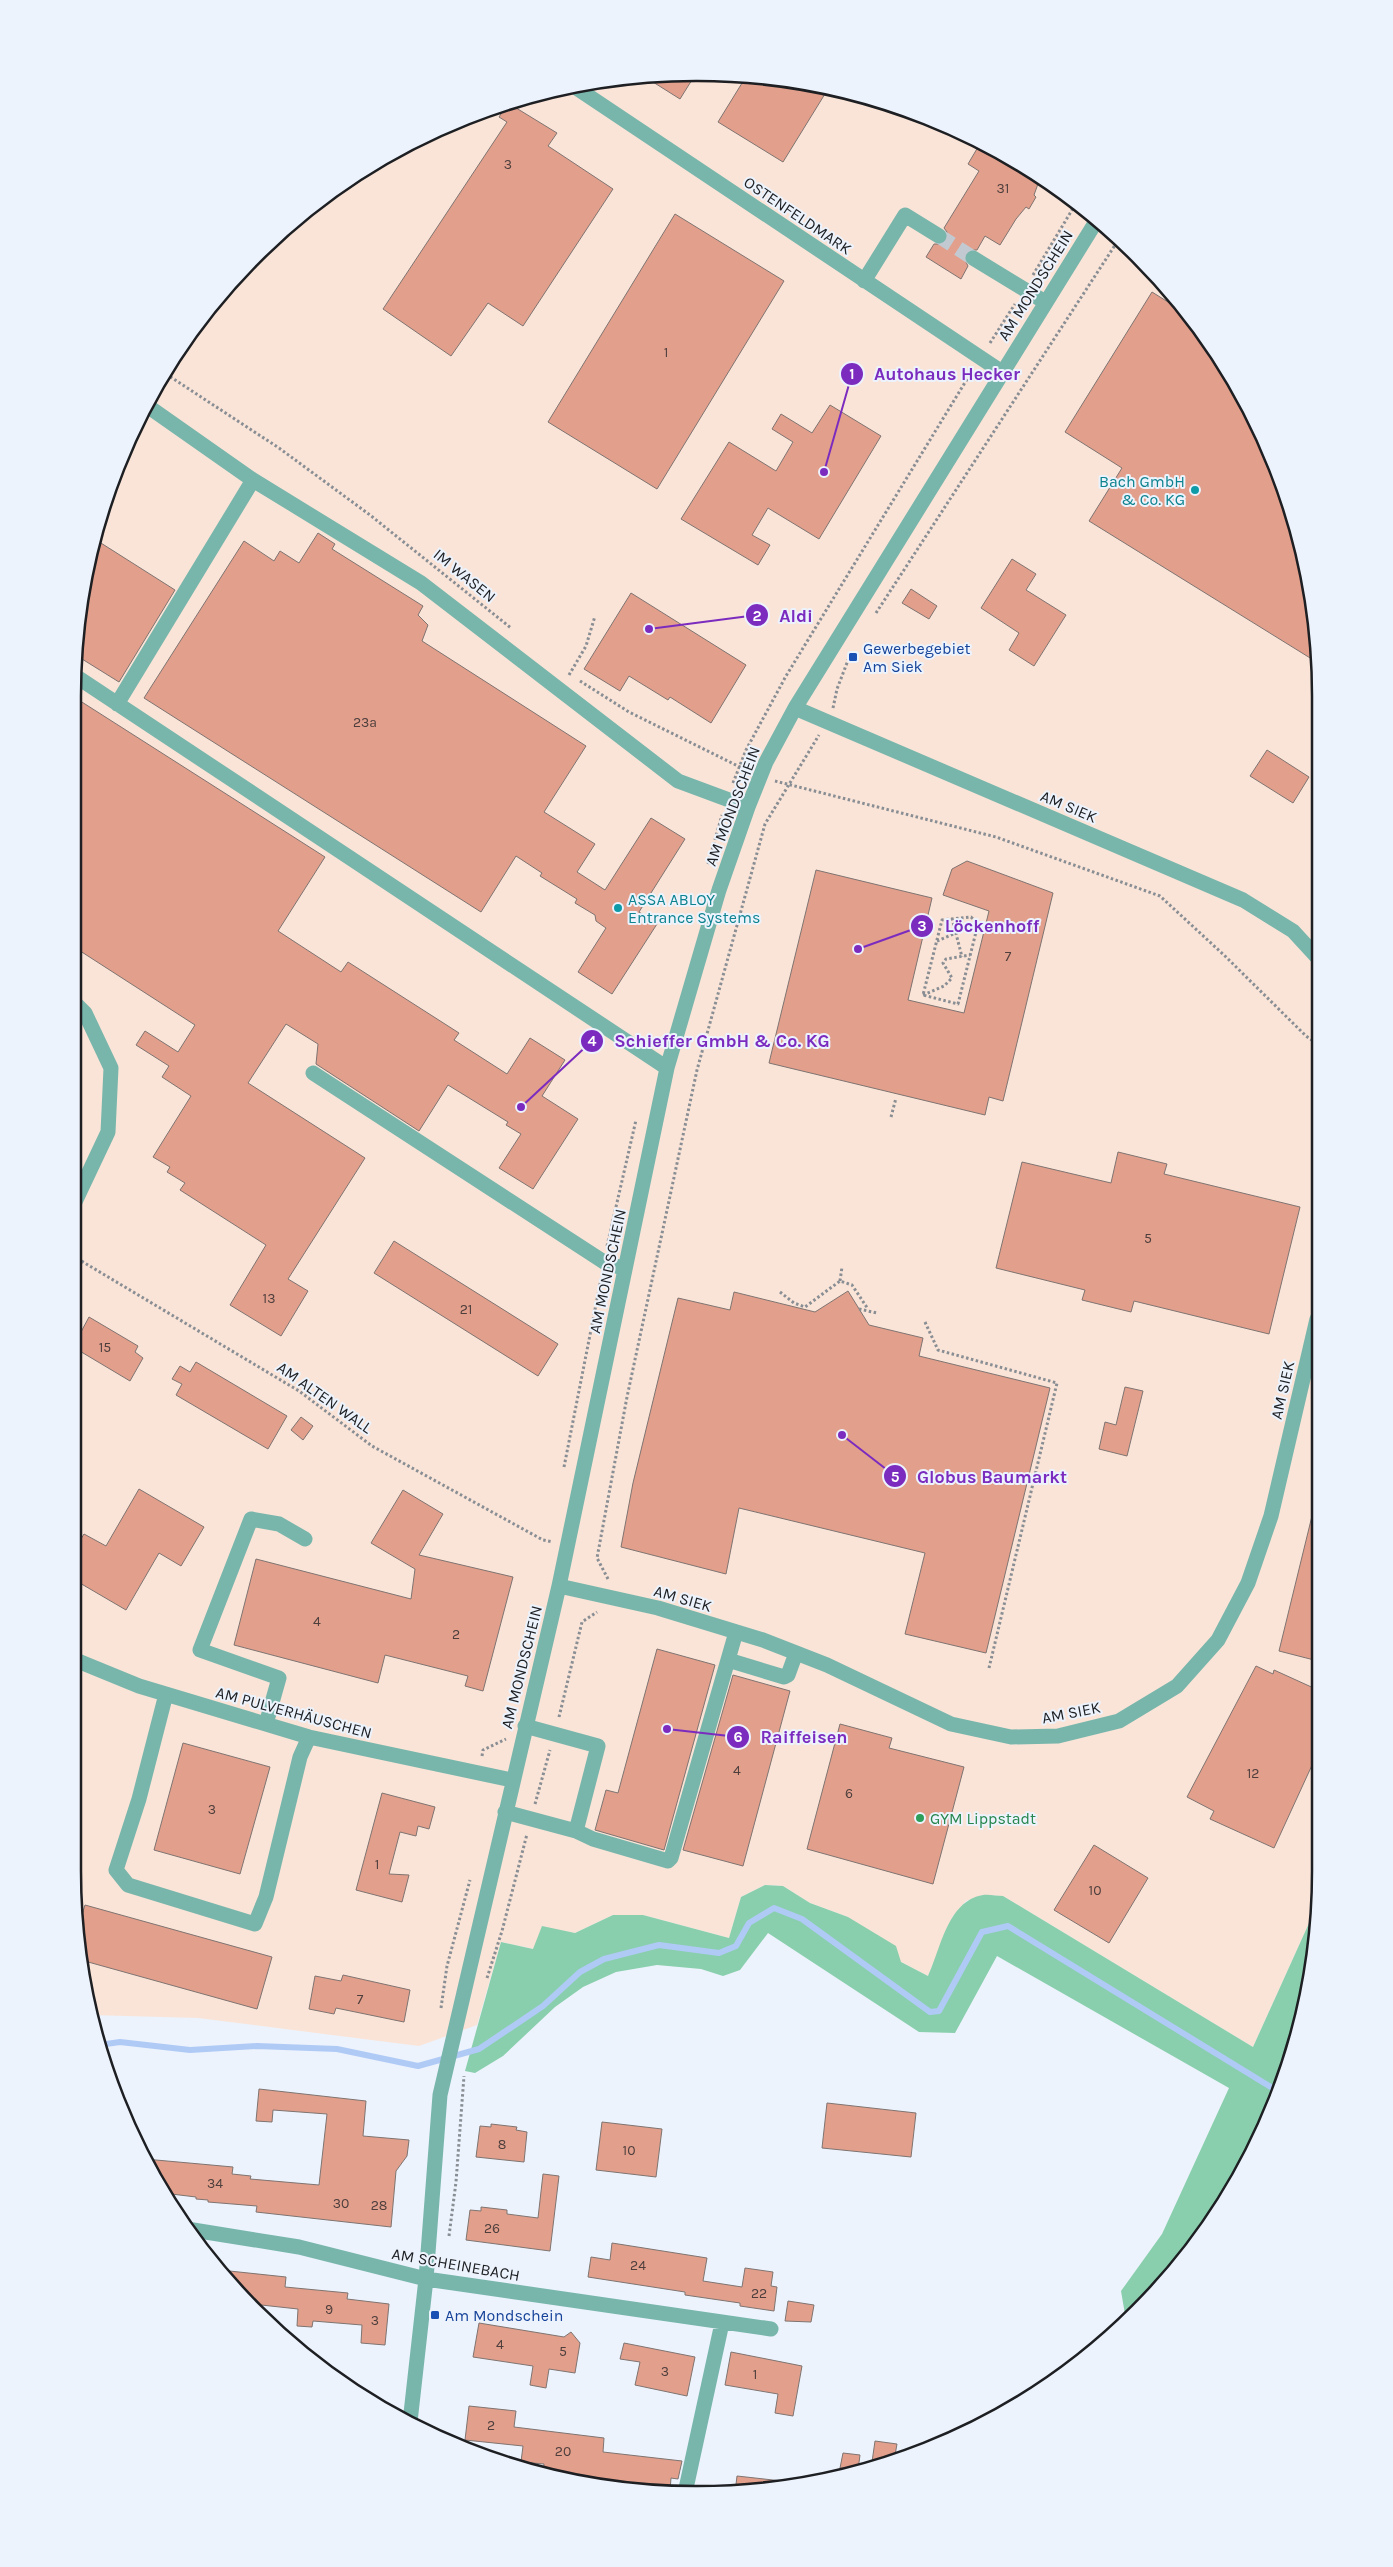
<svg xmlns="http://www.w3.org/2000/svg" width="1393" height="2567" font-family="Karla,sans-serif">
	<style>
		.industrial { fill: #fae4d7 }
		.forest { fill: #89cfad }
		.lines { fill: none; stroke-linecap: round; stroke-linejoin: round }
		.stream { stroke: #b0caf6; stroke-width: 6 }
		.building { fill: #e29f8c; stroke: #7f7471 }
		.minor-tunnel { stroke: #c3c9d1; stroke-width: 15; stroke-dasharray: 15 8; stroke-linecap: butt }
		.path { stroke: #898e94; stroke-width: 3; stroke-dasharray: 2.5 2.5; stroke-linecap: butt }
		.minor { stroke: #78b6ac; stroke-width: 15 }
		.culture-dot { fill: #0f9aa8; stroke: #ecf3fc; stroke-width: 2 }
		.transit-dot { fill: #1a4fb4; stroke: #ecf3fc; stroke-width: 2 }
		.leisure-dot { fill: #2e9e5b; stroke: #ecf3fc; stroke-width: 2 }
		.labels { text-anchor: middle; stroke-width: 4; stroke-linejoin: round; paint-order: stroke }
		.number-label { font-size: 14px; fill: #4e3f3d }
		.street-label { font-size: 16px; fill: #1d1f23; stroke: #ecf3fc }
		.culture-label { font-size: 16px; fill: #0d838f; stroke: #ecf3fc; text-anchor: end }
		.transit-label { font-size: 16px; fill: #164399; stroke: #ecf3fc; text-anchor: start }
		.leisure-label { font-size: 16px; fill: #27864d; stroke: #ecf3fc; text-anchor: start }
		.rim { fill: none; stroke: #1d1f23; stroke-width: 2.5 }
		.leader { fill: none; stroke: #7b2cbf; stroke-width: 2 }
		.callout-dot { fill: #7b2cbf; stroke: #ecf3fc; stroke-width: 2 }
		.mark-label { font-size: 15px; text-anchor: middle; font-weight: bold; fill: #fff }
		.callout-label { font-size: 18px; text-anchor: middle; font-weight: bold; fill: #7b2cbf; stroke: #ecf3fc; stroke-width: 4; stroke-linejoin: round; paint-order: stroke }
	</style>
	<rect width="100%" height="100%" fill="#ecf3fc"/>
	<path class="industrial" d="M738 74 858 94 973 137 1108 227 1192 317 1273 458 1315 615 1319 1901 1253 2047 1003 1896 983 1895 966 1901 953 1916 928 1976 901 1962 848 1917 810 1903 783 1886 765 1885 741 1897 729 1938 643 1915H613L575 1933 542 1927 534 1949 501 1942 477 2025 419 2046 198 2018 91 2015 84 1992 73 1870 74 656 94 535 137 420 202 316 285 227 385 156 496 106 615 78Z"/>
	<path class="forest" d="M765 1885 783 1886 810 1903 848 1917 896 1946 901 1962 928 1976C941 1949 947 1901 983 1895 989 1894 997 1896 1003 1896L1253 2047 1319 1901 1299 2032 1272 2104 1244 2165 1191 2251 1126 2320 1121 2291 1162 2234 1229 2088 997 1956 955 2033 919 2032 768 1933 740 1970 723 1976 701 1969 657 1965 616 1972 583 1987 555 2007 503 2056 475 2073 465 2071 501 1942 533 1949 542 1926 575 1933 613 1915H643L729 1938 741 1897Z"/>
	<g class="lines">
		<path class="stream" d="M99 2045 120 2042 190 2050 257 2046 337 2049 418 2066 479 2049 543 2006 580 1972 604 1959 659 1945 719 1953 736 1946 749 1923 774 1908 802 1919 930 2012 939 2011 982 1932 1008 1926 1274 2089"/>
	</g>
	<path class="building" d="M695 75 680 99 645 77 681 76Z
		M747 75 828 89 783 162 718 122Z
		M508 103 557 133 548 146 613 189 523 326 488 303 451 356 383 309 507 122 499 117Z
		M981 142 1039 181 1034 195 1036 197 1029 209 1026 207 1016 219 1000 245 985 236 977 250H969L965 253 964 258 968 266 961 279 926 257 934 244H943L947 240V232L944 228 979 171 968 164Z
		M675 214 784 281 657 489 548 422Z
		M1152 292 1192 317 1273 458 1315 615V661L1089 521 1122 468 1065 432Z
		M830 405 881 436 819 539 768 508 752 535 770 545 758 565 681 519 729 442 776 471 793 442 772 429 781 414 812 433Z
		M318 533 335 544 332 549 423 606 418 615 428 625 422 641 586 746 544 812 595 844 577 872 605 890 651 818 685 839 639 912 657 924 612 994 578 972 606 928 596 921 595 915 575 903 577 899 540 876 542 873 516 856 481 912 144 698 244 541 274 561 280 551 299 563Z
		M93 538 175 590 119 682 74 654Z
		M1012 559 1036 574 1026 590 1066 615 1034 666 1009 650 1019 633 981 608Z
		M911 589 937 606 929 619 902 603Z
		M631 593 746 665 711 723 670 697 668 700 629 676 620 691 584 669Z
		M74 697 325 857 278 931 341 972 348 962 459 1033 454 1040 507 1074 530 1038 565 1060 542 1096 578 1119 533 1189 499 1168 521 1134 506 1125 508 1122 448 1085 419 1131 316 1064 318 1044 286 1024 248 1083 365 1158 288 1279 308 1291 281 1336 230 1305 266 1245 180 1190 185 1183 167 1172 170 1167 153 1157 191 1096 162 1077 169 1066 136 1045 145 1031 178 1052 195 1025 74 947Z
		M1267 750 1309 777 1293 803 1250 776Z
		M967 861 1053 893 1003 1101 989 1097 985 1115 769 1063 816 870 932 898 908 1000 964 1013 989 911 943 895 952 869Z
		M1118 1152 1167 1164 1164 1174 1300 1207 1269 1334 1134 1301 1131 1312 1082 1300 1085 1290 996 1268 1022 1162 1111 1183Z
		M394 1241 558 1344 538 1376 374 1273Z
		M848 1291 869 1325 923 1338 919 1356 1050 1388 986 1653 905 1634 925 1553 739 1508 726 1574 621 1547 633 1483 678 1298 730 1310 734 1292 815 1312Z
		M89 1317 138 1346 135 1352 143 1358 130 1381 73 1347Z
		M196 1362 287 1416 268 1449 176 1395 182 1384 172 1379 180 1366 190 1372Z
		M1125 1387 1143 1391 1127 1456 1099 1449 1105 1422 1116 1425Z
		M301 1417 313 1426 303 1440 291 1430Z
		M139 1489 204 1527 181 1566 159 1553 126 1610 73 1579V1552L84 1534 106 1546Z
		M403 1490 443 1514 419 1555 513 1577 483 1691 465 1686 468 1676 385 1655 378 1683 234 1645 256 1559 411 1599 415 1569 371 1543Z
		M1312 1516 1318 1517V1661L1279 1651Z
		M657 1649 715 1665 664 1850 595 1830 606 1790 618 1793Z
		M1256 1666 1273 1674 1274 1670 1318 1690 1319 1750 1274 1848 1210 1819 1214 1811 1187 1797Z
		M733 1675 790 1691 743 1866 683 1850Z
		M840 1724 892 1738 889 1748 964 1767 933 1884 807 1849Z
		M183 1743 270 1767 240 1874 154 1850Z
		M382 1793 435 1807 429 1829 418 1826 416 1836 400 1832 389 1874 409 1875 402 1902 356 1890Z
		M1094 1845 1148 1878 1109 1943 1054 1910Z
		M85 1905 272 1957 257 2009 81 1960 78 1928Z
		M343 1975 410 1990 404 2022 336 2008 334 2014 309 2009 315 1976 341 1981Z
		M259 2089 366 2101 363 2136 409 2140 407 2156 396 2171 391 2227 256 2212 257 2206 208 2202V2200L196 2199V2197L163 2193 145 2159 233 2167 232 2174 251 2176 250 2179 319 2185 327 2114 273 2110 272 2122 256 2121Z
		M827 2103 916 2113 911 2157 822 2148Z
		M602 2122 662 2129 656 2177 596 2170Z
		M491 2124 517 2127 516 2130 527 2132 524 2162 476 2157 480 2126 491 2127Z
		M543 2174 559 2176 550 2251 466 2240 470 2210 481 2211V2207L507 2210V2214L538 2218Z
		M612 2243 707 2258 703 2281 742 2287 745 2268 773 2272 771 2286 777 2287 774 2311 740 2306V2303L685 2295V2292L588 2277 591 2257 610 2260Z
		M220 2270 286 2277 285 2287 348 2293 347 2299 389 2304 385 2345 361 2343 362 2325 313 2321 312 2327 297 2326 298 2309 252 2304Z
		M788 2301 814 2305 811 2322 785 2321Z
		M479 2323 564 2337 571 2332 580 2343 575 2373 549 2369 546 2388 530 2385 533 2366 473 2357Z
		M624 2343 695 2357 687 2396 635 2385 640 2362 620 2359Z
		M731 2352 802 2366 793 2416 775 2413 778 2394 725 2385Z
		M469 2406 516 2411 514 2427 604 2438 603 2452 682 2461 678 2479 671 2478 670 2491 599 2484 543 2475 544 2464 521 2462 523 2446 465 2440Z
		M875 2441 897 2444 894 2461 871 2469Z
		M843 2453 860 2455 858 2470 840 2468Z
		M737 2476 782 2481V2486L735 2493Z"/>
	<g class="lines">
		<path class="minor-tunnel" d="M939 236 973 258"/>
		<path class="path" d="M1033 275 1075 205
			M990 343 1015 304
			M166 374 279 448 370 515 511 628
			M876 613 1119 239
			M569 675 586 646 595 616
			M580 681 629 712 746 770
			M833 708 837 689 850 655
			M775 781 996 837 1160 896 1225 956 1306 1036 1316 1043
			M733 783 746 750 786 676 972 371
			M708 864 722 815
			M971 917 978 924 958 1004 923 995 942 920Z
			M952 918 962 957
			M937 941 977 924
			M923 995 944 986 952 978 943 963 946 959 970 955
			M891 1117 896 1098
			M607 1246 636 1120
			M73 1256 299 1391 372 1446 543 1540 553 1542
			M840 1281 842 1267
			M780 1292 794 1303 805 1307 840 1281 852 1285 868 1309
			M859 1309 877 1313
			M925 1322 938 1350 1057 1383 989 1668
			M564 1467 601 1279
			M608 1579 597 1558 627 1397 697 1070 765 824 819 735
			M559 1717 582 1622 597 1612
			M482 1756 483 1750 506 1739
			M535 1804 550 1750
			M487 1978 502 1931 527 1834
			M441 2008 447 1966 470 1880
			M449 2236 456 2182 464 2076"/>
		<path class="minor" d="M575 87 1002 372
			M973 258 1045 302
			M864 281 905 215 939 236
			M146 405 253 480 421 583 678 781 748 807
			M74 675 667 1068
			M117 704 253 480
			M795 708 1243 900 1293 931 1316 956
			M313 1073 604 1262 625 1269
			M73 1206 108 1132 111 1068 85 1013 73 1001
			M559 1586 658 1608 763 1640 827 1665 951 1724 1011 1737 1058 1736 1119 1721 1177 1686 1218 1640 1248 1583 1271 1516 1317 1319
			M73 1659 139 1686 309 1737 512 1780
			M728 1660 784 1677 788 1675 796 1653
			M166 1694 139 1799 116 1870 128 1885 255 1924 266 1897 300 1757 309 1737
			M266 1724 279 1678 200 1650 251 1519 279 1524 305 1539
			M525 1726 598 1746 576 1831
			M505 1812 576 1831 593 1839 668 1861 671 1858 736 1632
			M187 2229 299 2247 426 2279 771 2329
			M410 2422 426 2279 440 2095 559 1586 667 1068 719 890 748 807 766 762 795 708 1097 220
			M685 2493 722 2323"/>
	</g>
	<g class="culture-dot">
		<circle cx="1195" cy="490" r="5"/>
		<circle cx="618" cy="908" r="5"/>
	</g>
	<g class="transit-dot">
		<rect x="848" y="652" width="10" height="10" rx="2.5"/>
		<rect x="430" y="2310" width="10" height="10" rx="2.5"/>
	</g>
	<circle class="leisure-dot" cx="920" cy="1818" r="5"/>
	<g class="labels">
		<g class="number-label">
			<text x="508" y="169">3</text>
			<text x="1003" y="193">31</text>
			<text x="666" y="357">1</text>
			<text x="365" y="727">23a</text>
			<text x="1008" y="961">7</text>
			<text x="1148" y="1243">5</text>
			<text x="269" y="1303">13</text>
			<text x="466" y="1314">21</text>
			<text x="105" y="1352">15</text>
			<text x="317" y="1626">4</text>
			<text x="456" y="1639">2</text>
			<text x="737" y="1775">4</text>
			<text x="1253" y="1778">12</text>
			<text x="849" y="1798">6</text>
			<text x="212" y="1814">3</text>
			<text x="377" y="1869">1</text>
			<text x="1095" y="1895">10</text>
			<text x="360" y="2004">7</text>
			<text x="502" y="2149">8</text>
			<text x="629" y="2155">10</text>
			<text x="215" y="2188">34</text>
			<text x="341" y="2208">30</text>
			<text x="379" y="2210">28</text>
			<text x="492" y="2233">26</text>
			<text x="638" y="2270">24</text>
			<text x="759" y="2298">22</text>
			<text x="329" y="2314">9</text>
			<text x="375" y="2325">3</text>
			<text x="500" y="2349">4</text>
			<text x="563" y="2356">5</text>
			<text x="665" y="2376">3</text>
			<text x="755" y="2379">1</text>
			<text x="491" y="2430">2</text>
			<text x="563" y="2456">20</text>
		</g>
		<g class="street-label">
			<text transform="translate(798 215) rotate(34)" y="6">OSTENFELDMARK</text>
			<text transform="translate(1035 285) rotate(-58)" y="6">AM MONDSCHEIN</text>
			<text transform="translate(465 575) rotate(39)" y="6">IM WASEN</text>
			<text transform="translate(732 806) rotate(-69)" y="6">AM MONDSCHEIN</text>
			<text transform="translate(1069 806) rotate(23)" y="6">AM SIEK</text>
			<text transform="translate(607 1271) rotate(-78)" y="6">AM MONDSCHEIN</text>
			<text transform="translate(1282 1390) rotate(-77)" y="6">AM SIEK</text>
			<text transform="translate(325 1397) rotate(35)" y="6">AM ALTEN WALL</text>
			<text transform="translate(683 1598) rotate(16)" y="6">AM SIEK</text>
			<text transform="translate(521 1667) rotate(-76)" y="6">AM MONDSCHEIN</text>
			<text transform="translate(294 1712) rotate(15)" y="6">AM PULVERHÄUSCHEN</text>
			<text transform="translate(1071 1712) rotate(-11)" y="6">AM SIEK</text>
			<text transform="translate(456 2264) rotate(10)" y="6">AM SCHEINEBACH</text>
		</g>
		<g class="culture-label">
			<text x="1185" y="487">Bach GmbH<tspan x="1185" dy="18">&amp; Co. KG</tspan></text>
			<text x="628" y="905" text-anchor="start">ASSA ABLOY<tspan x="628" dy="18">Entrance Systems</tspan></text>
		</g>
		<g class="transit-label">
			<text x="863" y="654">Gewerbegebiet<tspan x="863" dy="18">Am Siek</tspan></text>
			<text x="445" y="2321">Am Mondschein</text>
		</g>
		<g class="leisure-label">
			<text x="930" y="1824">GYM Lippstadt</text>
		</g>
	</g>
	<path d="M0 0H1393V2567H0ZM696 81H697A615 615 0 0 1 1312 696V1871A615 615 0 0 1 697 2486H696A615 615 0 0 1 81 1871V696A615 615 0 0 1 696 81Z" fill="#ecf3fc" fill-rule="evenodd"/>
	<path class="rim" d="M696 81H697A615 615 0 0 1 1312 696V1871A615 615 0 0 1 697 2486H696A615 615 0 0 1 81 1871V696A615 615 0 0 1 696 81Z"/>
	<path class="leader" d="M824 472L852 374M649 629L757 615M858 949L922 926M521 1107L592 1041M842 1435L895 1476M667 1729L738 1737"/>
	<g class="callout-dot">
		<circle cx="824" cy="472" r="5"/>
		<circle cx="649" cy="629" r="5"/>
		<circle cx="858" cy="949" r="5"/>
		<circle cx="521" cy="1107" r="5"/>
		<circle cx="842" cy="1435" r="5"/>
		<circle cx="667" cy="1729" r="5"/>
		<circle cx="852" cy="374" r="12"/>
		<circle cx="757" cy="615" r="12"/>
		<circle cx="922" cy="926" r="12"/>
		<circle cx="592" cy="1041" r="12"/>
		<circle cx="895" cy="1476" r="12"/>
		<circle cx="738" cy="1737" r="12"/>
	</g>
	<g class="mark-label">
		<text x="852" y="379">1</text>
		<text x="757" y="621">2</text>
		<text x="922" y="931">3</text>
		<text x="592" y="1046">4</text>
		<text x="895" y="1482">5</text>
		<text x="738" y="1742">6</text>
	</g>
	<g class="callout-label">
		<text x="947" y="380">Autohaus Hecker</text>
		<text x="796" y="622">Aldi</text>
		<text x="992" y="932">Löckenhoff</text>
		<text x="722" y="1047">Schieffer GmbH &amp; Co. KG</text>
		<text x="992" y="1483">Globus Baumarkt</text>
		<text x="804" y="1743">Raiffeisen</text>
	</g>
</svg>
